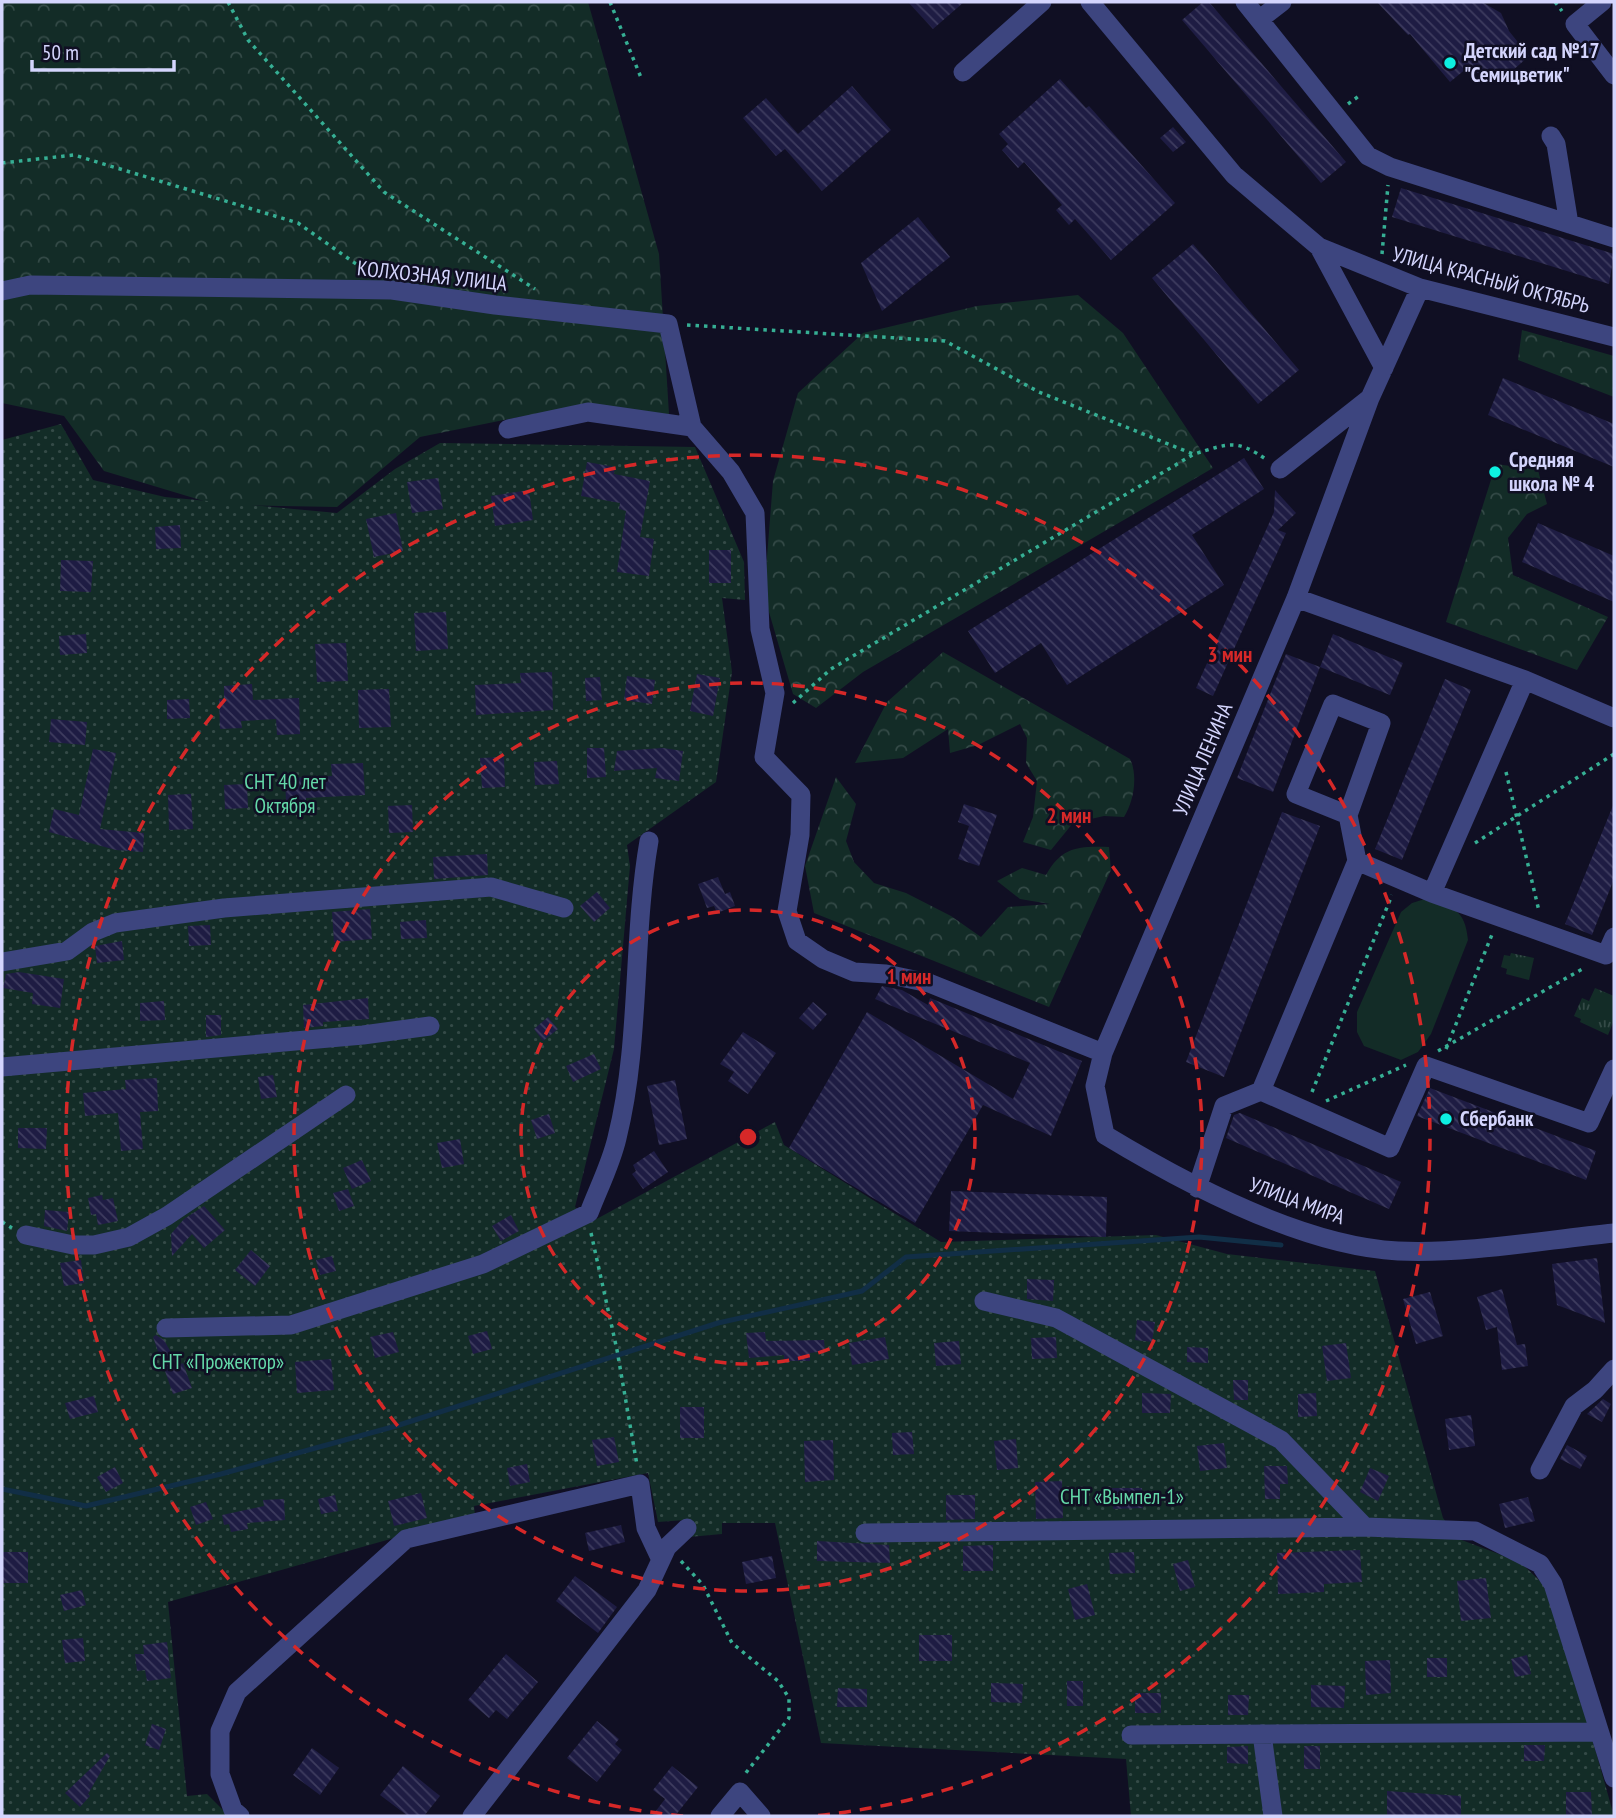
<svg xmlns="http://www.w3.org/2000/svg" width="1616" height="1818" font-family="'PT Sans Narrow',sans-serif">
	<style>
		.grass { fill: url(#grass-tufts) }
		.forest { fill: url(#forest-crowns) }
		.garden { fill: url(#garden-dots) }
		.pitch { fill: #132c27 }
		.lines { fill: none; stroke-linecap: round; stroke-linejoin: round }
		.stream { stroke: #112e46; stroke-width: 5 }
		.building { fill: url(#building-back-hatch) }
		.path { stroke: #36af94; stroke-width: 3.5; stroke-dasharray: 3.5 5; stroke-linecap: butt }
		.minor { stroke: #3d457f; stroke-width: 19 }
		.ring { fill: none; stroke: #d62828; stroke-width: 3.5; stroke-dasharray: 12 9 }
		.poi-dot { fill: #0defe1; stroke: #100f23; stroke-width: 2.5 }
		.labels { text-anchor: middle; stroke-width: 5; stroke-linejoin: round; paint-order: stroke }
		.poi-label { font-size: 21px; font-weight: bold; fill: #d4d5fd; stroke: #100f23; text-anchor: start }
		.street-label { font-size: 21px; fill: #d4d5fd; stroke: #100f23 }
		.park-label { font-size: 21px; fill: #64d9a9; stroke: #100f23 }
		.centre { fill: #d62828; stroke: #100f23; stroke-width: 3.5 }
		.ring-label { font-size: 21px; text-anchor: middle; font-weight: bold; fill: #d62828; stroke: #100f23; stroke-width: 5; stroke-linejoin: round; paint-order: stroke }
	</style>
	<defs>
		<pattern id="grass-tufts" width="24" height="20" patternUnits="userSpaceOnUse" patternTransform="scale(1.75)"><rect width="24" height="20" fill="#132c27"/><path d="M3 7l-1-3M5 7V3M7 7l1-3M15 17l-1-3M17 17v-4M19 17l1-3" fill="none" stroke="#344a47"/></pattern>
		<pattern id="forest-crowns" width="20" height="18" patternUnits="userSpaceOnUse" patternTransform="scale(1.75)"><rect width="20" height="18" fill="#132c27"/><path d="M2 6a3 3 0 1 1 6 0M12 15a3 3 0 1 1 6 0" fill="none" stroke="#344a47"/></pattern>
		<pattern id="garden-dots" width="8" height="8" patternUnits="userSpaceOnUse" patternTransform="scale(1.75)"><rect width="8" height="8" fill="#132c27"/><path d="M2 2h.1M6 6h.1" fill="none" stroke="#344a47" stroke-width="1.8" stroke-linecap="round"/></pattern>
		<pattern id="building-back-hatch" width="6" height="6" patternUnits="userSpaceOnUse" patternTransform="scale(1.75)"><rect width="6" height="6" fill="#1e1c43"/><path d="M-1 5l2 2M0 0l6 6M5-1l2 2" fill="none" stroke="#3e3c5f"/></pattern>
	</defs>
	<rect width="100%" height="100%" fill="#100f23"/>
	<path class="grass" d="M1511 953 1534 958 1529 980 1506 974 1507 969 1501 967 1504 955 1510 956Z
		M1595 988 1614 996V1020L1608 1035 1580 1022 1581 1019 1574 1016 1582 998 1589 1001Z"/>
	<path class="forest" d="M2 2H588L659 254 669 414 524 416 420 437 337 507 217 505 104 471 64 416 2 403Z
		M1078 295 1123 333 1213 468 863 672 816 708 793 694 764 595 773 481 798 393 863 333 977 306Z
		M1522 330 1614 356V397L1518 360Z
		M1496 464 1538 470 1547 504 1527 514 1508 538 1513 575 1608 617 1577 670 1446 622Z
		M943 652 1130 759C1138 775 1134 801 1124 817L1104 816 1073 823 1051 850 1023 842 1033 817 1037 781 1026 763 1027 738 1020 724 978 745 950 753 948 729 903 758 855 763 887 702Z
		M836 777 856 804 846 841 854 862 874 883 906 893 951 916 981 937 1008 907 1050 904 1020 899 997 881 1022 868 1046 875C1062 846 1080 846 1109 847L1111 870 1049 1007 814 913 805 866Z"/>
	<path class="garden" d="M61 424 93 480 165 497 337 513 395 469 440 443 695 447 744 562 745 600 722 598 732 672 716 782 627 845 630 866 614 1049 575 1207 591 1222 775 1122 784 1145 941 1242 1156 1235 1227 1254 1375 1271 1443 1518 1459 1539 1520 1562 1541 1582 1554 1604 1614 1816H1131L1126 1759 821 1743 775 1523H722V1534L689 1537 685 1520 658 1522 648 1473 474 1506 475 1515 168 1602 187 1796 207 1794 229 1816H2V440Z"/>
	<path class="pitch" d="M1428 898C1454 909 1465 909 1468 940L1431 1034 1418 1052 1401 1060 1364 1046 1357 1032V1012L1401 912 1412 903Z"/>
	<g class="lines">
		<path class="stream" d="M2 1489 86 1506 221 1474 396 1426 718 1323 862 1291 906 1257 1199 1237 1281 1245"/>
	</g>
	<path class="building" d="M908 2H964L933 29Z
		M1203 2H1209L1346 162 1321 183 1182 20Z
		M1377 2H1482L1501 13 1509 31 1529 56 1504 78 1495 73 1487 75 1474 72 1467 68 1450 82 1410 34 1408 35Z
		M1060 79 1086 108 1089 106 1175 203 1111 260 1075 219 1069 225 1056 210 1062 205 1024 162 1018 168 1002 150 1008 144 999 134Z
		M852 86 891 130 822 191 785 149 776 156 743 118 766 98 798 134Z
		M1173 127 1186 142 1173 152 1160 138Z
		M1401 188 1614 254 1609 284 1392 217Z
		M918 217 950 257 882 311 861 263Z
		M1193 244 1299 370 1258 404 1152 278Z
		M1503 378 1614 424V467L1488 415Z
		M1244 458 1264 489 1192 535 1224 585 1067 685 1041 643 995 673 968 631Z
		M587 462 615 467 614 474 650 481 640 537 654 539 649 576 617 572 626 511 619 509 620 503 581 496Z
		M438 478 443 509 412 513 407 482Z
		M529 490 533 520 495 526 491 496Z
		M1275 490 1296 513 1278 530 1286 533 1213 696 1196 688 1274 512Z
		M396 513 403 551 374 557 366 519Z
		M1538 523 1614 556V602L1522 562Z
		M180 525 181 548 156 549 155 527Z
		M709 550H731V583H709Z
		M61 560 93 561 91 592 60 591Z
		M446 612 448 649 416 651 414 613Z
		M86 634 87 653 60 655 59 636Z
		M1333 634 1403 663 1390 695 1320 667Z
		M346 643 348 681 317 682 315 644Z
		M1286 654 1320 667 1273 792 1237 778Z
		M552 672 553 710 476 715 475 685 521 683 520 673Z
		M697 674 720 678 713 716 690 711Z
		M627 676 655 680 652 704 624 700Z
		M600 677 602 700 586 701 585 678Z
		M1445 679 1471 690 1402 860 1375 849Z
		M252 684 253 700 299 698 300 734 277 735 276 719 241 721 242 728 220 729 219 699H224V686Z
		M389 689 391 727 359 728 358 690Z
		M189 699 190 718 167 719V700Z
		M51 719 87 722 85 745 49 742Z
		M587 748H604L606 777 587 778Z
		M663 748 683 751 679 781 655 778 657 768 614 771 617 751Z
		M93 749 116 753 100 829 144 833 143 852 116 850 49 832 54 809 79 815Z
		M504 757 505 787 482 788 480 758Z
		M557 761 559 784 535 785 534 762Z
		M363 763 365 795 306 798V801L286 802 285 778 332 776 331 764Z
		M247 784 248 808 225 809 224 785Z
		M191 794 193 829 169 830 168 795Z
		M1614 803V879L1592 935 1565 924Z
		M964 804 997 815 979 866 958 859 969 826 958 822Z
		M412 805 413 832 389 833 388 806Z
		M1282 812 1320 826 1224 1077 1186 1062Z
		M487 854 488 875 434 879 433 857Z
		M718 877 725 894 730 892 735 906 717 913 714 906 707 908 698 884Z
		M597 892 610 908 594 922 580 906Z
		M370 909 372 939 334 942 332 912Z
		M426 920 427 938 401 939 400 922Z
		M210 925 211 945 189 946 188 926Z
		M122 941 124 960 97 963 95 946Z
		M19 972 64 979 60 1008 32 1004 33 993 3 988 6 974Z
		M882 986 902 990 928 1005 930 998 1082 1061 1051 1136 983 1105 915 1223 789 1148 867 1012 1013 1099 1030 1063 875 999Z
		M368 998 369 1019 323 1022V1026L304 1028 303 1005Z
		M164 1001 165 1020 140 1021V1003Z
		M813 1002 827 1014 813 1030 799 1018Z
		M206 1015H221V1035L206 1037Z
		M548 1017 558 1029 543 1041 534 1029Z
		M743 1032 776 1053 748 1094 728 1081 734 1072 720 1064Z
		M594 1054 601 1069 573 1082 566 1066Z
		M273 1075 277 1097 261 1099 258 1077Z
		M157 1078 158 1111 140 1112 143 1149 121 1151 118 1113 85 1116 83 1093 126 1089 125 1080Z
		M675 1080 687 1139 659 1145 647 1086Z
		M1430 1088 1596 1151 1586 1180 1417 1116Z
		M1240 1113 1401 1182 1389 1209 1226 1138 1234 1115Z
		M549 1114 555 1133 537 1139 531 1120Z
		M18 1128H47L46 1149 18 1148Z
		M460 1139 464 1164 442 1168 437 1143Z
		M654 1151 668 1172 643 1189 632 1174 636 1171 633 1165Z
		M362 1160 371 1181 352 1189 343 1168Z
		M348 1189 354 1206 339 1211 333 1193Z
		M951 1191 1107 1197 1106 1237 949 1231Z
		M102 1195 103 1200 113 1198 118 1221 98 1225 96 1214 91 1215 88 1198Z
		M204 1206 225 1230 204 1248 192 1234 172 1256 171 1234 184 1219Z
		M45 1210 69 1212 67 1231 44 1226Z
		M511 1215 519 1231 501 1241 492 1226Z
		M251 1250 270 1266 255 1286 235 1270Z
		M332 1256 336 1271 320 1275 316 1260Z
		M1597 1258 1605 1323 1557 1305 1552 1264Z
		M81 1260 84 1283 64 1286 60 1263Z
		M1027 1279 1054 1280 1053 1301 1027 1299Z
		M1502 1289 1517 1345 1525 1344 1528 1366 1502 1370 1497 1327 1486 1330 1477 1297Z
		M1430 1292 1443 1336 1416 1344 1403 1299Z
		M1137 1320 1155 1322 1152 1342 1135 1340Z
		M487 1331 492 1349 473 1354 468 1336Z
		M393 1332 399 1352 375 1358 370 1337Z
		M765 1332 766 1341 824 1340 825 1351 810 1353V1361H784V1355L749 1358 746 1333Z
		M156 1335 164 1340 178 1365 183 1363 192 1388 173 1394 153 1337Z
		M885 1337 889 1359 852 1365 849 1343Z
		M1056 1337 1057 1358 1032 1359 1031 1338Z
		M959 1341 961 1364 936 1366 934 1343Z
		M1346 1343 1351 1378 1327 1381 1322 1346Z
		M1187 1347 1208 1348V1363L1187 1362Z
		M331 1359 334 1390 297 1393 295 1362Z
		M1233 1380H1248V1400H1234Z
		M1142 1393 1171 1394 1170 1413H1142Z
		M1316 1393 1317 1416 1298 1417V1394Z
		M94 1396 98 1412 70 1419 65 1403Z
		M1603 1399 1611 1404 1602 1422 1587 1414Z
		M680 1407H704V1438H680Z
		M1471 1415 1475 1446 1449 1450 1445 1419Z
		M912 1432 914 1454 893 1455 892 1433Z
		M614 1437 619 1462 597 1466 592 1440Z
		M1016 1439 1018 1468 997 1470 994 1441Z
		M833 1440 834 1480 805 1482 804 1441Z
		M1224 1443 1227 1468 1200 1471 1197 1446Z
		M1567 1445 1587 1456 1580 1469 1560 1459Z
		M527 1464 530 1482 510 1486 507 1468Z
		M1264 1466H1287L1288 1484H1280V1499H1265Z
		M115 1467 123 1483 106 1492 97 1477Z
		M1370 1468 1389 1476 1378 1501 1360 1492Z
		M1062 1481 1063 1518 1036 1519 1035 1482Z
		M1112 1488H1142L1143 1508 1113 1509Z
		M421 1493 427 1518 394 1526 388 1501Z
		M335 1495 338 1511 321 1514 318 1499Z
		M946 1495H975V1519L946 1520Z
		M1528 1497 1535 1521 1505 1528 1499 1504Z
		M284 1499 285 1520 247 1523 248 1529 231 1532 229 1524 224 1525 222 1515 264 1506 263 1500Z
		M206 1502 213 1519 196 1525 190 1507Z
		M621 1525 625 1542 589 1551 585 1533Z
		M817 1541 889 1545 890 1563 817 1561Z
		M993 1545V1571H963V1546Z
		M1360 1550 1362 1582 1324 1584V1592L1278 1594 1277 1553Z
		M2 1552H28V1583H2Z
		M1134 1552 1135 1573 1110 1574 1109 1553Z
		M772 1556 776 1578 746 1584 742 1562Z
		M1188 1560 1195 1587 1180 1591 1173 1564Z
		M575 1576 617 1607 598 1633 556 1601Z
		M1486 1578 1491 1618 1461 1621 1457 1581Z
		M1087 1584 1095 1615 1075 1620 1068 1589Z
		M82 1590 86 1605 64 1611 60 1595Z
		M919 1635H952V1661H919Z
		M83 1638 85 1661 65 1663 62 1640Z
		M167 1642 171 1678 147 1681 145 1670 137 1671 135 1654H144L143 1645Z
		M506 1654 538 1682 507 1719 496 1710 489 1718 468 1700Z
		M1527 1655 1531 1674 1515 1677 1511 1659Z
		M1427 1658H1447V1677H1427Z
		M1390 1660 1391 1693 1366 1695 1365 1661Z
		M1067 1681H1083V1706H1067Z
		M991 1683 1023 1684 1022 1703 991 1702Z
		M1311 1685 1345 1686 1344 1708 1311 1707Z
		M838 1688 867 1689V1707H837Z
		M1135 1693H1161V1713H1135Z
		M1228 1695H1249L1248 1715H1228Z
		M597 1721 619 1739 615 1744 622 1750 597 1782 567 1758Z
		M152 1724 166 1729 159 1750 145 1745Z
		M1524 1745H1545L1544 1761H1524Z
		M1248 1746V1764L1227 1763V1747Z
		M1304 1746H1320V1769H1304Z
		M312 1748 339 1768 320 1795 293 1775Z
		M107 1753 110 1756 88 1794 90 1796 80 1807 65 1793Z
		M403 1766 440 1796 424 1816H408L380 1795Z
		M672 1766 698 1787 675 1816H652L665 1799 653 1790Z
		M1387 1791 1461 1796V1816L1387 1815Z
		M1566 1792H1591L1592 1816H1566Z"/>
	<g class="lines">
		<path class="path" d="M228 2 248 40 384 192 535 289
			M610 2 642 80
			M1555 2 1562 11
			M1348 104 1359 96
			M2 163 74 155 298 223 366 271
			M1382 254 1388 185
			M687 325 945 341 1039 392 1193 454
			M793 703 831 669 1194 454C1228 444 1236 438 1267 460
			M1506 772 1539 911
			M1475 843 1614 754
			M1446 1049 1493 932
			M1438 1051 1584 968
			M1312 1092 1392 895
			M1326 1101 1406 1065
			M2 1222 12 1228
			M591 1233 617 1350 637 1465
			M681 1561 703 1585 732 1643 778 1681 789 1698V1718L745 1774"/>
		<path class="minor" d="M1090 2 1234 175 1319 247 1420 288 1614 337
			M1245 2 1368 156 1390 167 1614 238
			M1602 2 1575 24 1614 75
			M1260 19 1282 2
			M963 72 1042 2
			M1551 136 1556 144 1569 224
			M1319 247 1384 368
			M1420 288 1370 398 1296 598 1103 1053 1095 1086 1105 1135C1186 1184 1302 1246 1398 1251 1470 1254 1543 1240 1614 1233
			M2 291 30 285 392 290 495 305 668 324 692 427
			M508 429 588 412 692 427 731 472 755 513 760 629 775 693 764 757 801 795 800 835 787 911 797 941 823 959 854 972 886 974 929 983 1103 1053
			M1280 469 1370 398
			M1296 598 1525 680 1614 718
			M1348 815 1381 723 1333 704 1296 794 1348 815 1357 861
			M1432 893 1525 680
			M2 962 67 951 93 932 115 923 224 908 491 887 564 908
			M2 1067 363 1035 430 1026
			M1261 1091 1390 1148 1426 1066 1589 1123 1614 1069
			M1197 1188 1224 1106 1261 1091 1357 861 1432 893 1606 955 1614 937
			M26 1235 73 1245H94L129 1237 167 1216 346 1095
			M984 1301 1056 1318 1281 1440 1365 1527
			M166 1328 291 1325 483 1264 589 1213C598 1189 611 1164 617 1138 641 1042 632 939 649 841
			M1540 1470 1574 1406 1595 1390 1614 1369
			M865 1533 1365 1527 1475 1531 1540 1564 1553 1584 1614 1778
			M1262 1734 1273 1816
			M1131 1735 1598 1732
			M240 1816 233 1810 220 1774V1731L237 1692 406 1539 640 1484 646 1528 661 1560
			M472 1816 647 1590 667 1547 687 1528
			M720 1816 740 1792 761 1816"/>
	</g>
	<g class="ring">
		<circle cx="748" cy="1137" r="227"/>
		<circle cx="748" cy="1137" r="454"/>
		<path d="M683 1816A682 682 0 1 1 813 1816"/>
	</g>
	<g class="poi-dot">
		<circle cx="1450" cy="63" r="7"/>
		<circle cx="1495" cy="472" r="7"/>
		<circle cx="1446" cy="1119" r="7"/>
	</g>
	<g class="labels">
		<g class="poi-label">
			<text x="1464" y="58">Детский сад №17<tspan x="1464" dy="24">"Семицветик"</tspan></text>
			<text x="1509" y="467">Средняя<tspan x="1509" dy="24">школа № 4</tspan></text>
			<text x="1460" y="1126">Сбербанк</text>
		</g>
		<g class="street-label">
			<text transform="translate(432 276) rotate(6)" y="7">КОЛХОЗНАЯ УЛИЦА</text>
			<text transform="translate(1491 280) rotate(15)" y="7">УЛИЦА КРАСНЫЙ ОКТЯБРЬ</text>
			<text transform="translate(1203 759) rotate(-67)" y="7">УЛИЦА ЛЕНИНА</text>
			<text transform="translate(1297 1201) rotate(20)" y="7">УЛИЦА МИРА</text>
		</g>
		<g class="park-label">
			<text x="285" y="789">СНТ 40 лет<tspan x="285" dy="24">Октября</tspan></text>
			<text x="218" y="1369">СНТ «Прожектор»</text>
			<text x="1122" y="1504">СНТ «Вымпел-1»</text>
		</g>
	</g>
	<circle cx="748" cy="1137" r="10" class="centre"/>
	<g class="ring-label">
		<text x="1230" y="662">3 мин</text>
		<text x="1069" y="823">2 мин</text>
		<text x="909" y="984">1 мин</text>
	</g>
	<rect width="1616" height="1818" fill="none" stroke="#d4d5fd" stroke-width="7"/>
	<path d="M32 60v10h142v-10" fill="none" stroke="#d4d5fd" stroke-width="3.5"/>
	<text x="42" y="60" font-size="21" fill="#d4d5fd" stroke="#100f23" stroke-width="5" paint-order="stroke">50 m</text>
</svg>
